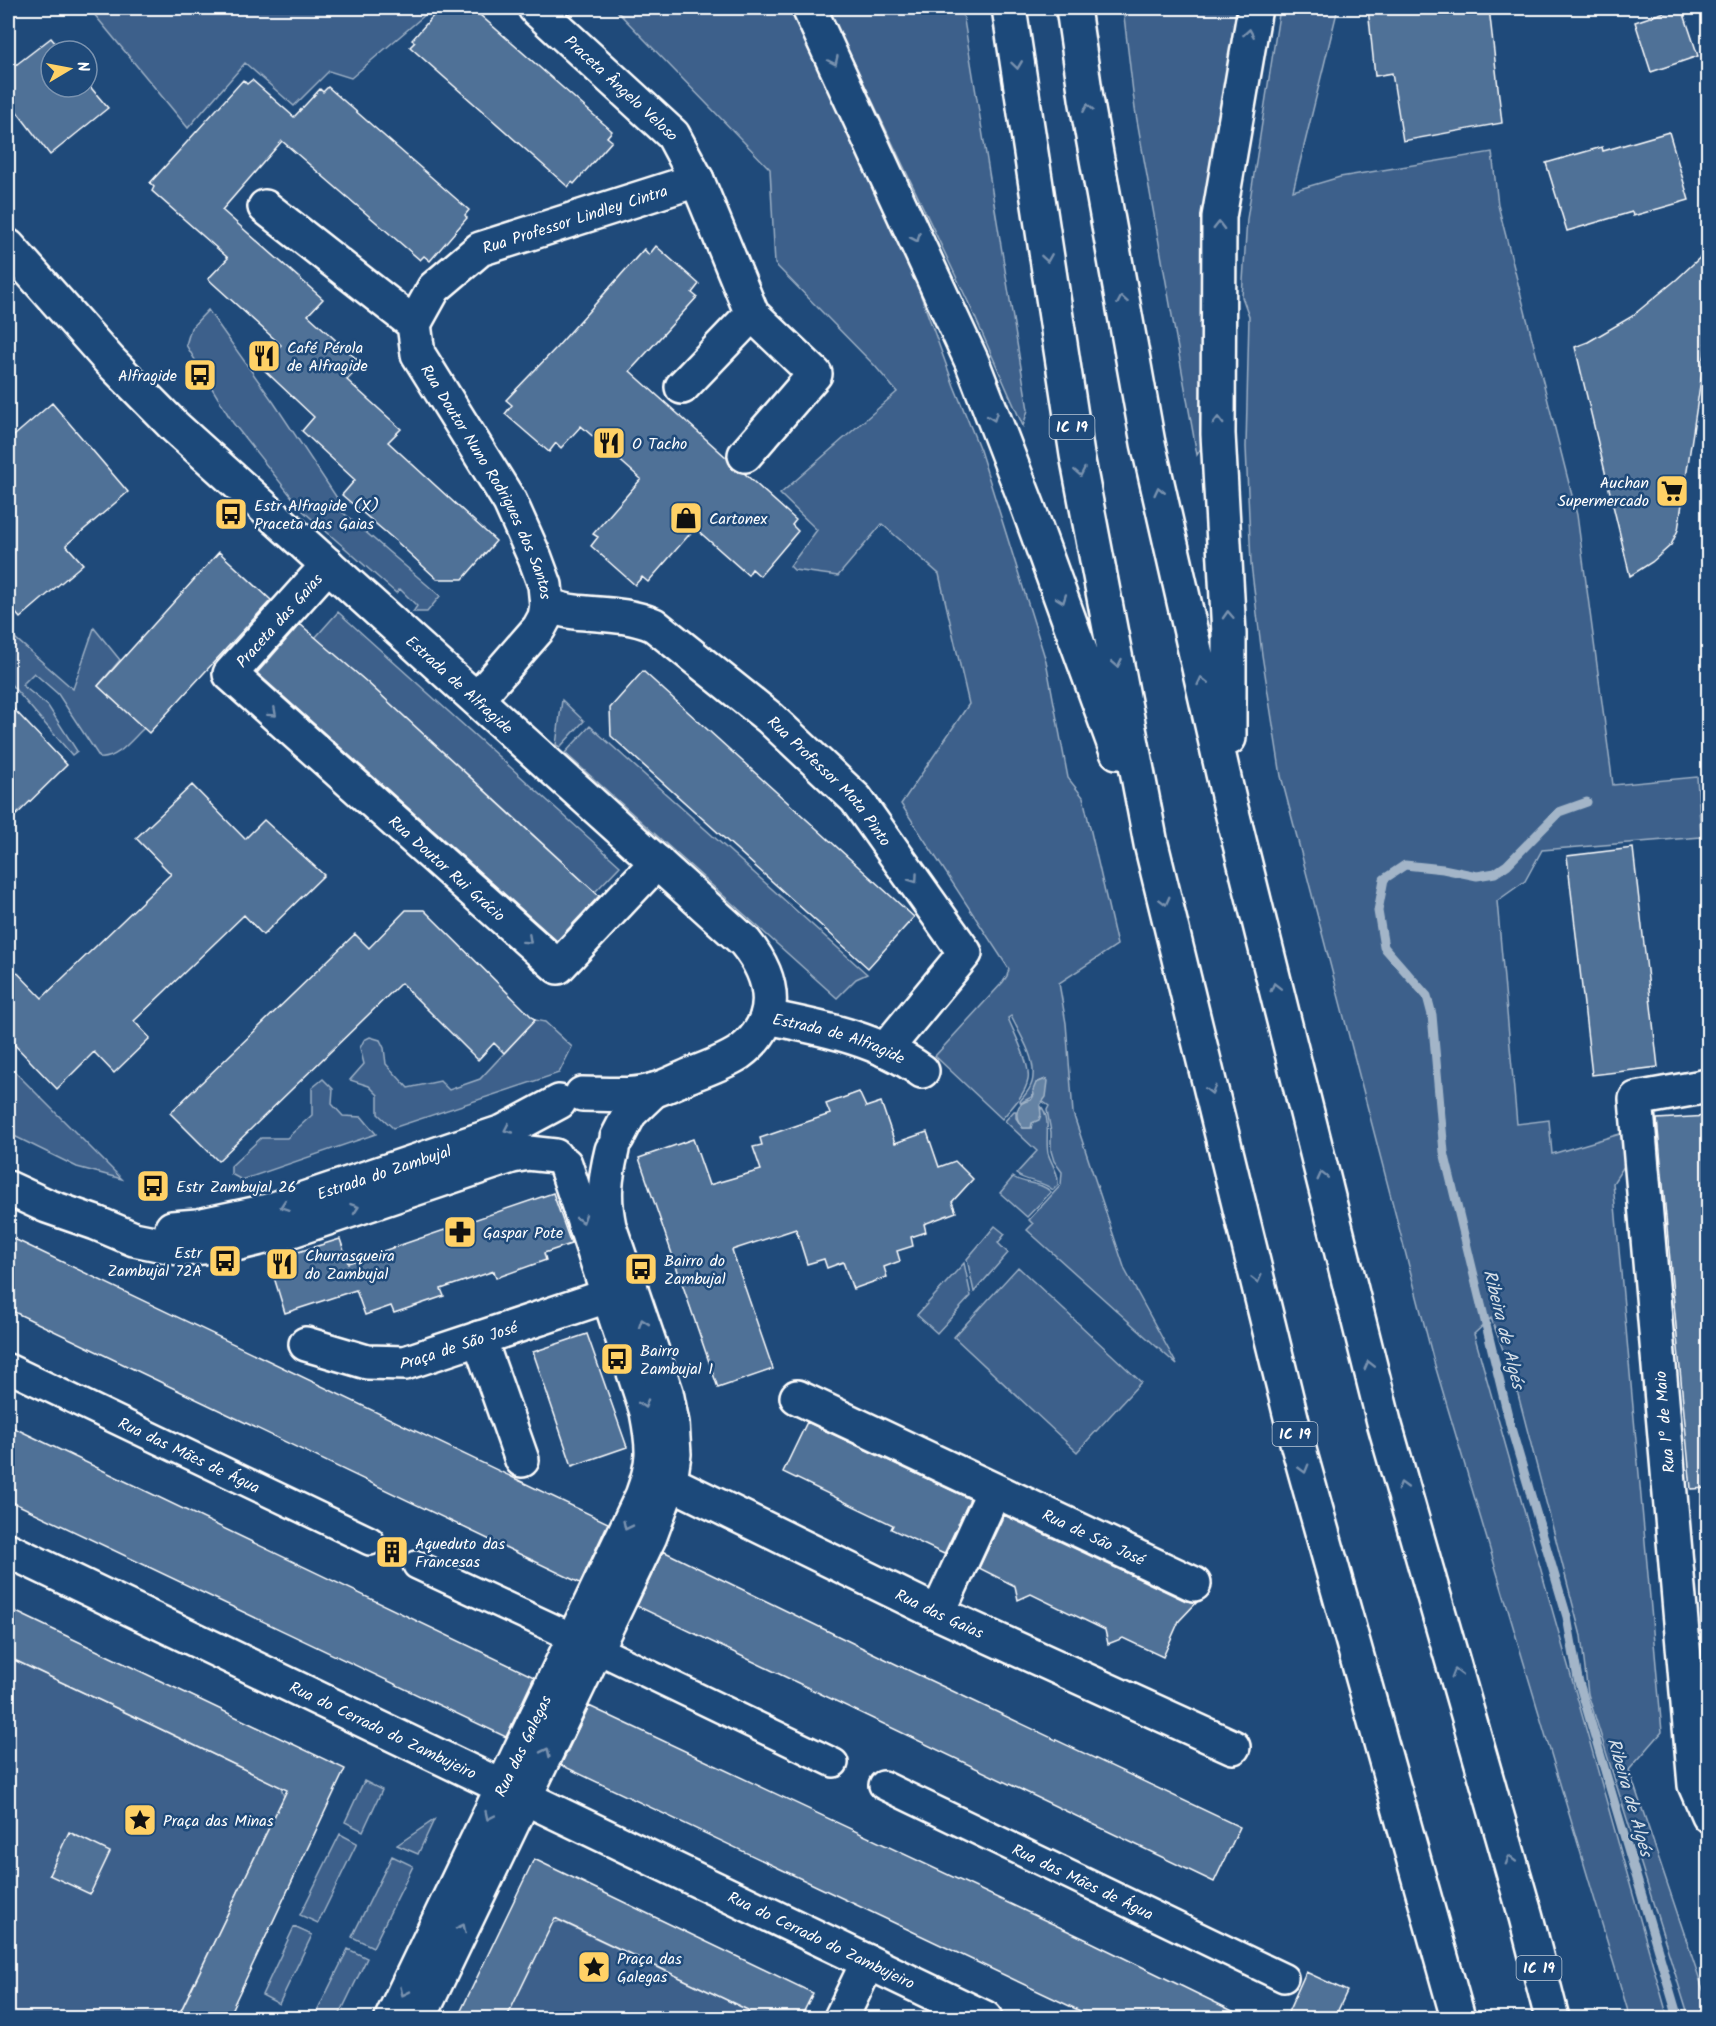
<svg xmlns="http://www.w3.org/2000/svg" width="1716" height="2026" font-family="Kalam,sans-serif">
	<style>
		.green { fill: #3c618b; stroke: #9eb0c5; stroke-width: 1.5 }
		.water { fill: #6583a4; stroke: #a3b5c8; stroke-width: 1.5 }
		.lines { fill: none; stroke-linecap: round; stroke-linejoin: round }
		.stream { stroke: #a3b5c8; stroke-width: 9 }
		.building { fill: #507197; stroke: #fff; stroke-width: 1.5 }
		.pedestrian-casing { stroke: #fff; stroke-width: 32 }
		.minor-casing { stroke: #fff; stroke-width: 38 }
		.tertiary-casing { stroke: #fff; stroke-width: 38 }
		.trunk-casing { stroke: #fff; stroke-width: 38 }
		.pedestrian { stroke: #1f4a7a; stroke-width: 27 }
		.minor { stroke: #1f4a7a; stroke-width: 33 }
		.tertiary { stroke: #1f4a7a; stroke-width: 33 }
		.trunk { stroke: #1f4a7a; stroke-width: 33 }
		.oneway { stroke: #7992af }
		.labels { text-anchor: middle; stroke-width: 5; stroke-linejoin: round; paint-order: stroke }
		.shield { fill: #1f4a7a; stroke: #bcc9d7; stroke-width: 1.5 }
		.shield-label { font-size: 15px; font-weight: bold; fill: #fff }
		.street-label { font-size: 16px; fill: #fff; stroke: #1f4a7a }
		.poi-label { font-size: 16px; fill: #fff; stroke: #1f4a7a; text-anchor: start }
		.water-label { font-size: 18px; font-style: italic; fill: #d8e0e8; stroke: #1f4a7a }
	</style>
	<rect width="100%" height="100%" fill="#1f4a7a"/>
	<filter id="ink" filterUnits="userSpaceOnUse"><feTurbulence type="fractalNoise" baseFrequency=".0167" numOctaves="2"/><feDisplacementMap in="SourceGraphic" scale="12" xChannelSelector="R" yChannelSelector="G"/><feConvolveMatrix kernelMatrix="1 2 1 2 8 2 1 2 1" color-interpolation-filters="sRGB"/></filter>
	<g filter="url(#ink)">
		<path class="green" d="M89 8H433L351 78 329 71 294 106 245 63 188 128Z
			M614 8H789L910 266 954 386 980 450 1046 661 1068 778 1083 797 1117 945 1059 983 1066 1023 1073 1113 1125 1270 1177 1365 1027 1230 1033 1224 1029 1220 1061 1185 1062 1172 1054 1161 1051 1151V1132L1047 1110 1049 1106 1042 1101 1046 1079 1036 1083C1033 1102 1033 1094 1021 1103L1020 1101C1026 1094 1033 1086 1033 1076 1035 1056 1019 1033 1011 1016L1008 1018C1014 1033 1031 1065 1028 1080 1025 1095 1011 1108 1002 1119L935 1056 1003 982 1007 976 1009 969 901 804 969 704 939 574 882 524 838 576 794 570 790 566 817 530 780 494 897 392 875 366 775 264 770 169Z
			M828 8H962L1028 410 1023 426 971 308Z
			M1123 8H1241L1212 146 1203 445 1197 455 1135 109Z
			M1280 8H1338L1293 191 1340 177 1492 152 1498 205 1577 515 1613 785 1697 777 1701 837 1542 850 1525 881 1497 901 1517 1124 1549 1120 1552 1154 1620 1134 1630 1157 1613 1183 1662 1732 1629 1770 1708 2004 1694 2018H1689L1588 1694 1581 1636 1514 1379 1491 1318 1474 1334 1668 2018H1630L1434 1362 1281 776 1262 655 1251 564 1246 447 1249 316 1242 297 1247 219Z
			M208 310 274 403 337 498 339 509 440 596 427 612H413L417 606 400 589 396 593 303 511 233 423 186 345 191 328Z
			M338 612 620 866 595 892 368 683 315 638Z
			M94 628 120 660 98 686 144 728C132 739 117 760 100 758L58 694 34 673 22 685 48 706 77 751 72 755 8 681V632L73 689Z
			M562 700 584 721 560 747 556 745Z
			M590 726 600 735 867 974 856 979 837 998 565 753Z
			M535 1020 545 1022 572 1047 559 1073 393 1128 378 1114V1095L369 1086 350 1080 364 1064 360 1048 364 1040 370 1037 380 1040 384 1048 386 1064 408 1088 440 1081 449 1090 480 1079Z
			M8 1065 122 1179 77 1167 8 1133Z
			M323 1079 333 1089 332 1104 343 1116 362 1117 376 1134 242 1180 231 1174V1166L261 1138H287L312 1115V1088Z
			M1040 1105C1052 1118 1045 1138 1048 1153 1051 1164 1059 1172 1058 1185L1053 1190C1042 1180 1028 1183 1016 1174L1037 1151 1005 1121 1014 1111H1016V1118L1023 1128H1031L1032 1123 1041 1109Z
			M1013 1177C1025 1185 1040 1181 1051 1192L1027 1217 1000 1193Z
			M995 1226 1005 1234 998 1243 1008 1253 974 1292 967 1259Z
			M964 1263 971 1296 937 1333 917 1315Z
			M1018 1267 1141 1382 1077 1452 954 1337Z
			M12 1659 148 1723 281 1787 284 1797 177 2018H8V1661Z
			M364 1781 382 1790 363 1831 345 1822Z
			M434 1820 418 1854 397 1845Z
			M340 1834 357 1843 318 1923 300 1915Z
			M392 1856 413 1866 373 1947 352 1937Z
			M560 1921 748 2010 750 2018H506L552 1923Z
			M294 1927 312 1935 279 2004 262 1995Z
			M348 1949 367 1958 338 2018H314Z"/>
		<path class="water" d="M1046 1079 1048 1081 1046 1097 1040 1105 1041 1115 1039 1120 1032 1123 1031 1128H1023C1013 1117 1015 1102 1031 1100L1034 1095 1033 1090 1036 1083Z"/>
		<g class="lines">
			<path class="stream" d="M1587 802 1559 812 1507 865 1495 873 1477 876 1443 869 1405 865 1384 879 1378 911 1384 947 1427 996 1432 1015 1444 1152 1511 1428 1567 1617 1578 1679 1678 2018"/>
		</g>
		<path class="building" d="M440 8H472L612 131 607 137 612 141 574 184 572 182 568 187 410 47 415 42 412 40Z
			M1368 8H1489L1502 123 1403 141 1392 73 1375 76Z
			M1677 8H1682L1698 56 1651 72 1635 22Z
			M51 38 62 51H51V87H87V83L108 108 50 155 8 100V71Z
			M243 80 247 84 252 80 294 117 320 89 323 92 328 87 469 210 465 215 467 218 430 261 424 256 420 260 282 141 222 210 323 299 308 315 362 364 347 380 401 429 388 442 496 541 463 579H437L397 542 342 495 355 480 302 431 314 417 261 367 281 345 208 279 228 258 152 191 154 187 150 183Z
			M1669 132 1689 200 1633 216 1632 212 1567 231 1546 163 1602 147 1603 151Z
			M656 246 699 284 692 293 697 297 630 371 727 458 732 469 744 473 796 520 792 525 798 531 760 576 752 569 748 575 695 528 648 582 642 577 635 585 591 546 598 537 593 534 641 479 581 426 561 448 556 443 549 452 505 414 512 405 506 400 557 347 644 249 649 255Z
			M1708 250V333L1678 530 1671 545 1652 562 1630 576 1575 347 1588 342 1631 317 1677 279Z
			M52 403 128 492 66 545 83 564 20 618 8 604V441Z
			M219 552 271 600 149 733 98 686Z
			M300 624 368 683 599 896 557 941 257 673Z
			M643 671 914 917 868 968 611 736 610 708Z
			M8 703 67 765 8 823Z
			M192 785 245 839 264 820 324 875 263 935 244 915 134 1021 150 1038 114 1073 94 1052 57 1089 8 1038V963L42 998 171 874 136 838Z
			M1633 848 1658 1067 1592 1075 1567 856Z
			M406 910H424L535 1020 504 1053 494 1043 478 1060 401 983 218 1161 170 1113 355 934 369 948Z
			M859 1092 866 1107 881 1102 895 1143 927 1132 939 1167 955 1161 973 1179 952 1202 956 1212 924 1224 926 1232 911 1237 913 1246 897 1251 900 1261 884 1267 887 1277 853 1289 843 1262 827 1268 824 1259 807 1264 796 1229 732 1250 773 1369 718 1388 639 1158 693 1139 709 1185 761 1170 753 1147 762 1145 760 1138 830 1114 826 1104Z
			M1708 1116V1488L1691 1489 1657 1119Z
			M553 1193 571 1244 544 1253 546 1260 496 1278 494 1271 441 1289 444 1296 394 1313 391 1306 365 1315 356 1290 285 1313 269 1261 340 1239 348 1263Z
			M8 1236 608 1523 580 1583 8 1309Z
			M587 1334 627 1447 572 1466 533 1352Z
			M807 1422 970 1499 944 1554 891 1529 893 1525 783 1472Z
			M8 1425 534 1677 506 1737 8 1500Z
			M1004 1515 1186 1601 1197 1602 1179 1621 1163 1657 1123 1638 1108 1644 1105 1630 1031 1594 1018 1600 1015 1586 979 1568Z
			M663 1551 908 1670 1240 1827 1214 1882 637 1606Z
			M8 1608 345 1769 227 2019H177L287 1790 148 1723 8 1657Z
			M589 1706 1085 1939 1249 2019H1097L561 1765Z
			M69 1832 110 1852 90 1894 49 1875Z
			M534 1859 813 1993 800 2019H750L748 2010 555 1918 506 2019H457Z
			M1306 1972 1347 1991 1334 2019H1285Z"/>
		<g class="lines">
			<g class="pedestrian-casing">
				<g id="pedestrian">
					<path id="s1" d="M8 1368 370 1541"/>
					<path d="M417 1565 566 1634"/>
					<path d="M603 1652 834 1763"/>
					<path id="s2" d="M883 1785 1284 1978"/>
				</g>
			</g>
			<g class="minor-casing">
				<g id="minor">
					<path id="s3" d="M535 8 673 135 697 180 752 314 815 374 745 455"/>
					<path id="s4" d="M265 207 414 324 418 354 510 502 535 558 545 585 547 605 545 617 539 628 477 699"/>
					<path id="s5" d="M414 324 434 288 480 249 697 180"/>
					<path d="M682 387 752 314"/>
					<path id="s6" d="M328 565 230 674 558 967 657 862"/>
					<path id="s7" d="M547 605C556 608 565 611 575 612 602 615 628 614 654 625L770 718 856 799 965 953 885 1050"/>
					<path id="s8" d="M767 1017C820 1028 877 1038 922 1071"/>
					<path d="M1708 1086 1636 1099 1695 1785 1708 1815"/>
					<path d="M479 1338 522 1460"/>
					<path id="s9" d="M306 1344 367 1362 405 1363 631 1288"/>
					<path id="s10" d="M797 1397 1194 1584"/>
					<path id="s11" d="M651 1473 938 1613 1233 1747"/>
					<path id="s12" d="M8 1550 985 2018"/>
					<path d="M938 1613 994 1491"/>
					<path d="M841 2018 868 1962"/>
				</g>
			</g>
			<g class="tertiary-casing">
				<g id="tertiary">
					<path id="s13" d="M8 246 109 360 175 427 745 942C775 979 782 1021 739 1053 725 1062 709 1068 693 1074 681 1079 668 1086 655 1090 633 1097 606 1094 582 1094"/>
					<path d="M617 1138 630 1113 654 1090"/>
					<path d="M8 1188 47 1206 96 1223 134 1239 183 1249 240 1243 289 1231 512 1156 528 1153 555 1156"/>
					<path id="s14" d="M172 1228 198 1226 268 1211 503 1132 559 1102"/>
					<path id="s15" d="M392 2018 642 1496C655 1461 654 1448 647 1412L565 1164"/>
					<path d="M419 2018 650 1536 670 1482 674 1454 672 1423 666 1392 609 1226C603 1197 605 1179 612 1150"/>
				</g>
			</g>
			<g class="trunk-casing">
				<path id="trunk" d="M809 8 972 362 1028 507 1117 752
					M1009 8 1077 455 1151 844 1298 1446 1458 2018
					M1073 8 1086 98 1148 443 1229 800 1384 1422 1526 1917 1552 2018
					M1229 738V634L1218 434 1219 217 1255 8"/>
			</g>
			<use href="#pedestrian" class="pedestrian"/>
			<use href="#minor" class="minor"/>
			<use href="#tertiary" class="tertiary"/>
			<use href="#trunk" class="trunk"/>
		</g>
		<defs><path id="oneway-chevron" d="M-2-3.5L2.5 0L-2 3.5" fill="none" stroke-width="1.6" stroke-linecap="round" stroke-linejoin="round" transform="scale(1.5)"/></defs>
		<g class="oneway">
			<use href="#oneway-chevron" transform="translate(1249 33) rotate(-81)"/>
			<use href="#oneway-chevron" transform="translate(834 61) rotate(65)"/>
			<use href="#oneway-chevron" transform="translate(1017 65) rotate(82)"/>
			<use href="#oneway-chevron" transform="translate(1088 108) rotate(-100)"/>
			<use href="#oneway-chevron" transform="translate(1219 226) rotate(-89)"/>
			<use href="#oneway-chevron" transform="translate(916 238) rotate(66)"/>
			<use href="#oneway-chevron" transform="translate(1047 258) rotate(81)"/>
			<use href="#oneway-chevron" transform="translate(1122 300) rotate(-100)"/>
			<use href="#oneway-chevron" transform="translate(993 417) rotate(69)"/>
			<use href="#oneway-chevron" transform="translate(1218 421) rotate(-90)"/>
			<use href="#oneway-chevron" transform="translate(1080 472) rotate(79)"/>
			<use href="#oneway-chevron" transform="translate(1159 491) rotate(-103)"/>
			<use href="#oneway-chevron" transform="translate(1062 599) rotate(70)"/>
			<use href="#oneway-chevron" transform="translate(1228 615) rotate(-93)"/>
			<use href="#oneway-chevron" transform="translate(1117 663) rotate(79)"/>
			<use href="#oneway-chevron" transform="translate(1202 681) rotate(-103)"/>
			<use href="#oneway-chevron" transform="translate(273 713) rotate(42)"/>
			<use href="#oneway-chevron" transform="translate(914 879) rotate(55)"/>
			<use href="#oneway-chevron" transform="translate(1165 901) rotate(76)"/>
			<use href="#oneway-chevron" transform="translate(528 940) rotate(42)"/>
			<use href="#oneway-chevron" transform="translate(1275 987) rotate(-104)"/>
			<use href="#oneway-chevron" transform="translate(1211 1090) rotate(76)"/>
			<use href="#oneway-chevron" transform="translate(508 1129) rotate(155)"/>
			<use href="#oneway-chevron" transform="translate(1322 1176) rotate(-104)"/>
			<use href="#oneway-chevron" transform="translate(284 1206) rotate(161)"/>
			<use href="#oneway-chevron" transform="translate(355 1208) rotate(-19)"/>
			<use href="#oneway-chevron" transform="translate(582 1219) rotate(71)"/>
			<use href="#oneway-chevron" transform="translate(1257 1279) rotate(76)"/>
			<use href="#oneway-chevron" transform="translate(643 1323) rotate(-109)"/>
			<use href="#oneway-chevron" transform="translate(1369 1365) rotate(-104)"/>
			<use href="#oneway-chevron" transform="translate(644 1404) rotate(72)"/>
			<use href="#oneway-chevron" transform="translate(1304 1469) rotate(74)"/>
			<use href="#oneway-chevron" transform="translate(1402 1486) rotate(-106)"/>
			<use href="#oneway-chevron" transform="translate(627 1526) rotate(116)"/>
			<use href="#oneway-chevron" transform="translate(1456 1673) rotate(-106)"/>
			<use href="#oneway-chevron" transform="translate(546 1752) rotate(-64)"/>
			<use href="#oneway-chevron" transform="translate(489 1816) rotate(115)"/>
			<use href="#oneway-chevron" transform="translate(1510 1860) rotate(-106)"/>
			<use href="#oneway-chevron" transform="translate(462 1928) rotate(-64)"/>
			<use href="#oneway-chevron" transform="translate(404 1992) rotate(116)"/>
		</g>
	</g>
	<defs>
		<g id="restaurant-square" transform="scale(1.725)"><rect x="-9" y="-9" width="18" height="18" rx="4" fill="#ffd166" stroke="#1f4a7a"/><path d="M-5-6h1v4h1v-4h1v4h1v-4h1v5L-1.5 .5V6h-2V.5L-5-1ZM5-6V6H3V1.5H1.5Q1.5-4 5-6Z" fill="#111"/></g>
		<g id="bus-square" transform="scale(1.725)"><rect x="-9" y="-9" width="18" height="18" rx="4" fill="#ffd166" stroke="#1f4a7a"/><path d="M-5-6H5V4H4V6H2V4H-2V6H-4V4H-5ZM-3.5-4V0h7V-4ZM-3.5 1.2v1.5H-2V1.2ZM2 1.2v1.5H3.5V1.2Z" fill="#111"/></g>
		<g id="supermarket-square" transform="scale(1.725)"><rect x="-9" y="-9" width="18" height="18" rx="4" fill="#ffd166" stroke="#1f4a7a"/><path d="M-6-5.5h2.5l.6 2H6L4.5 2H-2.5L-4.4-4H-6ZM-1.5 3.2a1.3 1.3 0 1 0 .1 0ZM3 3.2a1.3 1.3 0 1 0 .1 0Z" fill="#111"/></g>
		<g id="shop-square" transform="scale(1.725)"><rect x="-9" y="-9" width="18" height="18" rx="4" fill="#ffd166" stroke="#1f4a7a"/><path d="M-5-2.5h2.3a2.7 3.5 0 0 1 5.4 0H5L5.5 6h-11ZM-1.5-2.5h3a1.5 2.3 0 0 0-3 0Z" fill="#111"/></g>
		<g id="pharmacy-square" transform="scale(1.725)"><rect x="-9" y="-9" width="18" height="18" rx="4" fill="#ffd166" stroke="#1f4a7a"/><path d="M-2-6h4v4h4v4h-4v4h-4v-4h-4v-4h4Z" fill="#111"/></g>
		<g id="building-square" transform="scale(1.725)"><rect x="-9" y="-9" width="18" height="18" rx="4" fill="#ffd166" stroke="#1f4a7a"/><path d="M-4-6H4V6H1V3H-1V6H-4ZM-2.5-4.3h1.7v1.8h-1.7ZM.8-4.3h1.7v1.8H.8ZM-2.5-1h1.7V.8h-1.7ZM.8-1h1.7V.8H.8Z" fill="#111"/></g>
		<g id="sight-square" transform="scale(1.725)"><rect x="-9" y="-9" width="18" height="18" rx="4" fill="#ffd166" stroke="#1f4a7a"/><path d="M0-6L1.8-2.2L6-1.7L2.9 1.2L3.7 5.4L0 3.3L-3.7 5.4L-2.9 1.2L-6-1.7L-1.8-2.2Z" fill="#111"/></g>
	</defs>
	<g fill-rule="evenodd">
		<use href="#restaurant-square" x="264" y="356"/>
		<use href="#bus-square" x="200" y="375"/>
		<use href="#restaurant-square" x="609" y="443"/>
		<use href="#supermarket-square" x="1672" y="491"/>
		<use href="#bus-square" x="231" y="514"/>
		<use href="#shop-square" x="686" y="518"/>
		<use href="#bus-square" x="153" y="1186"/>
		<use href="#pharmacy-square" x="460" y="1232"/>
		<use href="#bus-square" x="225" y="1261"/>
		<use href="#restaurant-square" x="282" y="1264"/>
		<use href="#bus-square" x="641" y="1269"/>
		<use href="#bus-square" x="617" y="1359"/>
		<use href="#building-square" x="392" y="1552"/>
		<use href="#sight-square" x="140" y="1820"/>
		<use href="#sight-square" x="594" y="1967"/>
	</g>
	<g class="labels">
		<g class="shield">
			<rect x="1049.5" y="415" width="45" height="24" rx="4.5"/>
			<rect x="1272.5" y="1422" width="45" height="24" rx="4.5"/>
			<rect x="1516.5" y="1956" width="45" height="24" rx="4.5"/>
		</g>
		<g class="shield-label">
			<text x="1072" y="432">IC 19</text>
			<text x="1295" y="1439">IC 19</text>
			<text x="1539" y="1973">IC 19</text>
		</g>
		<g class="street-label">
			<text dy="6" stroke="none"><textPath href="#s3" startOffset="118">Praceta Ângelo Veloso</textPath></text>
			<text dy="6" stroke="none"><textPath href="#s5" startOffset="201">Rua Professor Lindley Cintra</textPath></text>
			<text dy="6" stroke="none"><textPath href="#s4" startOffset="366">Rua Doutor Nuno Rodrigues dos Santos</textPath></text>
			<text transform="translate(279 620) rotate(-48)" y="6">Praceta das Gaias</text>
			<text dy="6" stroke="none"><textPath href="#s13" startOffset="630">Estrada de Alfragide</textPath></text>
			<text dy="6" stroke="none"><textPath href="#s7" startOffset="345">Rua Professor Mota Pinto</textPath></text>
			<text dy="6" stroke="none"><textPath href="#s6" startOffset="438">Rua Doutor Rui Grácio</textPath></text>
			<text dy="6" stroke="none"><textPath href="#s8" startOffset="75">Estrada de Alfragide</textPath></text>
			<text dy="6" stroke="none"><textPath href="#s14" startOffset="220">Estrada do Zambujal</textPath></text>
			<text dy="6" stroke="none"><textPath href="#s9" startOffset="158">Praça de São José</textPath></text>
			<text transform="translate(1664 1422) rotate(-95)" y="6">Rua 1º de Maio</text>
			<text dy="6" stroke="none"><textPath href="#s1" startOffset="201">Rua das Mães de Água</textPath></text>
			<text dy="6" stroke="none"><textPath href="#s10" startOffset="328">Rua de São José</textPath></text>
			<text dy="6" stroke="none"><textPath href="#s11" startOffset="321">Rua das Gaias</textPath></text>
			<text dy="6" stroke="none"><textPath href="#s12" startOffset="416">Rua do Cerrado do Zambujeiro</textPath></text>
			<text dy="6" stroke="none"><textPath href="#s15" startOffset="302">Rua das Galegas</textPath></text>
			<text dy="6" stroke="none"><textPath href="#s2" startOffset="222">Rua das Mães de Água</textPath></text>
			<text dy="6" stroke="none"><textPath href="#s12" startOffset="902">Rua do Cerrado do Zambujeiro</textPath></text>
		</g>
		<g class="poi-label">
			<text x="287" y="353">Café Pérola<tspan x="287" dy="18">de Alfragide</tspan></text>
			<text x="177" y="381" text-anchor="end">Alfragide</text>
			<text x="632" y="449">O Tacho</text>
			<text x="1649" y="488" text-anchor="end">Auchan<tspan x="1649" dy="18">Supermercado</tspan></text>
			<text x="254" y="511">Estr Alfragide (X)<tspan x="254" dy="18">Praceta das Gaias</tspan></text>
			<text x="709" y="524">Cartonex</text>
			<text x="176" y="1192">Estr Zambujal 26</text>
			<text x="483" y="1238">Gaspar Pote</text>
			<text x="202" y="1258" text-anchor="end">Estr<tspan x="202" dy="18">Zambujal 72A</tspan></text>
			<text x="305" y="1261">Churrasqueira<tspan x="305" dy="18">do Zambujal</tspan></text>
			<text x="664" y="1266">Bairro do<tspan x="664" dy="18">Zambujal</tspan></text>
			<text x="640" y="1356">Bairro<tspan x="640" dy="18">Zambujal 1</tspan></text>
			<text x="415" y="1549">Aqueduto das<tspan x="415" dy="18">Francesas</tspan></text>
			<text x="163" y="1826">Praça das Minas</text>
			<text x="617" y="1964">Praça das<tspan x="617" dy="18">Galegas</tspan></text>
		</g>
		<g class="water-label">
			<text transform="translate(1504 1329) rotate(76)" y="6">Ribeira de Algés</text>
			<text transform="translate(1630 1797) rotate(74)" y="6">Ribeira de Algés</text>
		</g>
	</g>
	<rect width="1716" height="2026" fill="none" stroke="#1f4a7a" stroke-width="30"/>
	<rect x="15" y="15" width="1686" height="1996" fill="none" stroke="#fff" stroke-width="2" filter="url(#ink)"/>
	<g transform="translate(69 69) rotate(80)"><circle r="28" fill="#1f4a7a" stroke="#7992af" stroke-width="1.5"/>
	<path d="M0-4.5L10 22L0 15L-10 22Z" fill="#ffd166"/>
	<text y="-9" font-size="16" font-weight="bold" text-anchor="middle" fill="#ffffff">N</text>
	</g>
</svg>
